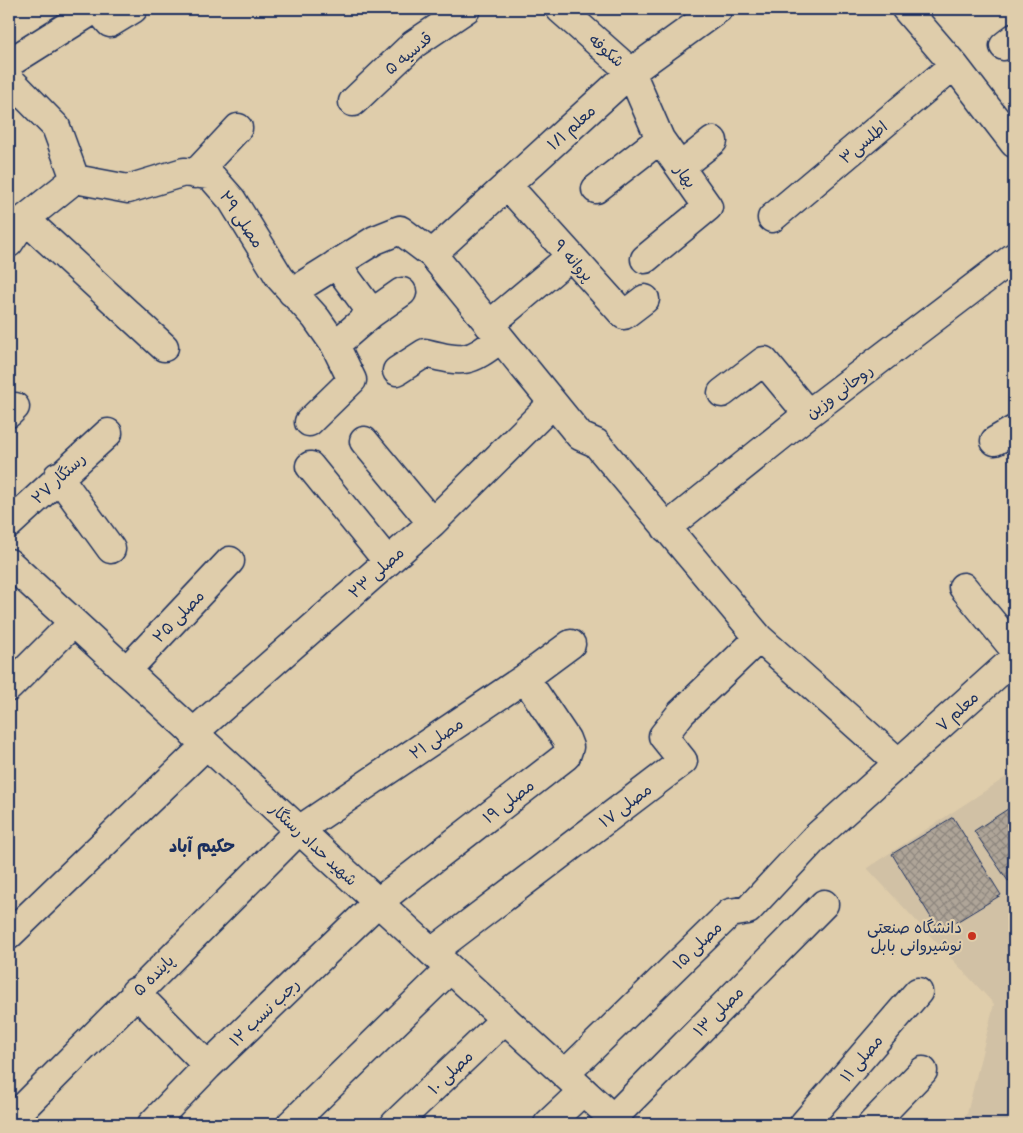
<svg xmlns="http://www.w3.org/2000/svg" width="1023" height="1133" font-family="'Balsamiq Sans','Playpen Sans Arabic',sans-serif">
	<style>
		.built { fill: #d1c1a5 }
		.building { fill: url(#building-cross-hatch); stroke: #1b2f5e }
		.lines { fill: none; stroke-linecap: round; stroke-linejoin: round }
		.minor-casing { stroke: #1b2f5e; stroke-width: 31 }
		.secondary-casing { stroke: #1b2f5e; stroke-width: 31 }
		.minor { stroke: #dfcdab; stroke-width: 28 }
		.secondary { stroke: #dfcdab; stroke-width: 28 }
		.poi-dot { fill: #c8321e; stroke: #dfcdab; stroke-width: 2 }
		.labels { text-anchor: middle; stroke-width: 4.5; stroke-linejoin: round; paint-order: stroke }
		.street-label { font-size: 16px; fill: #1b2f5e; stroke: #dfcdab }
		.poi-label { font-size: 16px; fill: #1b2f5e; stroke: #dfcdab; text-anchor: end }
		.neighbourhood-label { font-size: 18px; font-weight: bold; fill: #1b2f5e; stroke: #dfcdab }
	</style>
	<defs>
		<pattern id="building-cross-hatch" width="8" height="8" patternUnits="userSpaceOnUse" patternTransform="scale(1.25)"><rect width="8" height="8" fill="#afa598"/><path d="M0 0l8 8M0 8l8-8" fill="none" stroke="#8e877f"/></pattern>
	</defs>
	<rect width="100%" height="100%" fill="#dfcdab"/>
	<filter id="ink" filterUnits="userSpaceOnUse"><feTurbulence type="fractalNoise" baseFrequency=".02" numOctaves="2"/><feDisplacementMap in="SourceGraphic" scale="10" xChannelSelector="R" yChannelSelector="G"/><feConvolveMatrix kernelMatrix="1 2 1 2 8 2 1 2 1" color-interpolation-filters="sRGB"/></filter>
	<g filter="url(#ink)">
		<path class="built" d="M1014 772V1124H950L967 1114 994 1004 867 868Z"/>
		<path class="building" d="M1014 805V877L1008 881 974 831Z
			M953 817 1001 895 940 932 892 854Z"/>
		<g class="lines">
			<g class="minor-casing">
				<path id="minor" d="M98 9 110 23 133 9
					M560 9 631 72 660 139 708 207 645 259
					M906 9 954 65 1014 143
					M1004 46 1014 38
					M9 63 95 9
					M9 79 56 127 75 179
					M353 102 414 44 466 9
					M680 167 713 141
					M195 174 238 128
					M507 185 624 315 645 299
					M596 189 660 139
					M772 218 954 65
					M25 219 164 347
					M9 243 25 219 75 179 128 189 184 172 210 175 232 200 280 278 316 318 335 345 352 380 309 422
					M432 254 631 72 718 9
					M336 264 372 313
					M292 292 375 240 400 230 432 254 580 436 596 443 759 638 899 763
					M489 325 571 256
					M335 345 372 313 402 292
					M397 371 425 353C465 363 468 363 500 339
					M722 393 764 361 808 414
					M9 413 15 407
					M364 441 432 523
					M995 441 1014 430
					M310 466 388 562
					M58 476 111 549
					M9 524 108 433
					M666 528 808 414 1014 257
					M963 587 1014 649
					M126 671 230 561
					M9 687 73 623
					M193 733 432 523 552 404
					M9 935 206 745
					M432 952 683 761 663 736 681 713 759 638
					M135 992 208 1066
					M565 1074 730 913 748 910 815 838 1014 659
					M613 1118 824 904
					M9 1122 299 830 525 678 571 644
					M152 1124 208 1066 378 902 566 756 569 747 566 739 525 678
					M291 1124 450 969
					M395 1124 505 1019
					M548 1124 583 1091
					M804 1124 918 992
					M872 1124 923 1071"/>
			</g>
			<g class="secondary-casing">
				<path id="secondary" d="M9 563 619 1124"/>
			</g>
			<use href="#minor" class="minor"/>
			<use href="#secondary" class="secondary"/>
		</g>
	</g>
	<circle class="poi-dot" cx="972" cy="936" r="5"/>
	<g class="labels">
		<g class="street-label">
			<text transform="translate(607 50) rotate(41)" y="6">شکوفه</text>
			<text transform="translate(408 53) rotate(-40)" y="6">قدسیه ۵</text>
			<text transform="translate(571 127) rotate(-42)" y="6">معلم ۱/۱</text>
			<text transform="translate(863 142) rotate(-40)" y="6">اطلسی۳</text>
			<text transform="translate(686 176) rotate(55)" y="6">بهار</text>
			<text transform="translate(242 219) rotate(56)" y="6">مصلی ۲۹</text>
			<text transform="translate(574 260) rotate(48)" y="6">پروانه ۹</text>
			<text transform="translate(839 391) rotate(-37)" y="6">روحانی وزین</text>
			<text transform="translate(58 478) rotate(-43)" y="6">رستگار ۲۷</text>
			<text transform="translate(376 572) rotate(-42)" y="6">مصلی ۲۳</text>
			<text transform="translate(178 616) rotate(-46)" y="6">مصلی ۲۵</text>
			<text transform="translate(957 711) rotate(-42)" y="6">معلم ۷</text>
			<text transform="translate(436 738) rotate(-34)" y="6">مصلی ۲۱</text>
			<text transform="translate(508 801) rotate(-38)" y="6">مصلی ۱۹</text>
			<text transform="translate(625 805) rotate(-37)" y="6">مصلی ۱۷</text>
			<text transform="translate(314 844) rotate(43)" y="6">شهید حداد رستگار</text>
			<text transform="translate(697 945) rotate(-44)" y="6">مصلی ۱۵</text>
			<text transform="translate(153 975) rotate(-45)" y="6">پاینده ۵</text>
			<text transform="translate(718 1011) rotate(-45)" y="6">مصلی ۱۳</text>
			<text transform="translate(264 1012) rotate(-44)" y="6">رجب نسب ۱۲</text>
			<text transform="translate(861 1058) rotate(-50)" y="6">مصلی ۱۱</text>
			<text transform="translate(450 1072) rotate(-44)" y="6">مصلی ۱۰</text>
		</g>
		<g class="poi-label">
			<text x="962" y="933">دانشگاه صنعتی<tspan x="962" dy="18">نوشیروانی بابل</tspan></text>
		</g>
		<g class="neighbourhood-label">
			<text x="202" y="852">حکیم آباد</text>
		</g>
	</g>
	<rect width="1023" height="1133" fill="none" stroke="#dfcdab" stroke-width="30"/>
	<rect x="15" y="15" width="993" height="1103" fill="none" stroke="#1b2f5e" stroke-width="2" filter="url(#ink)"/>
</svg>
